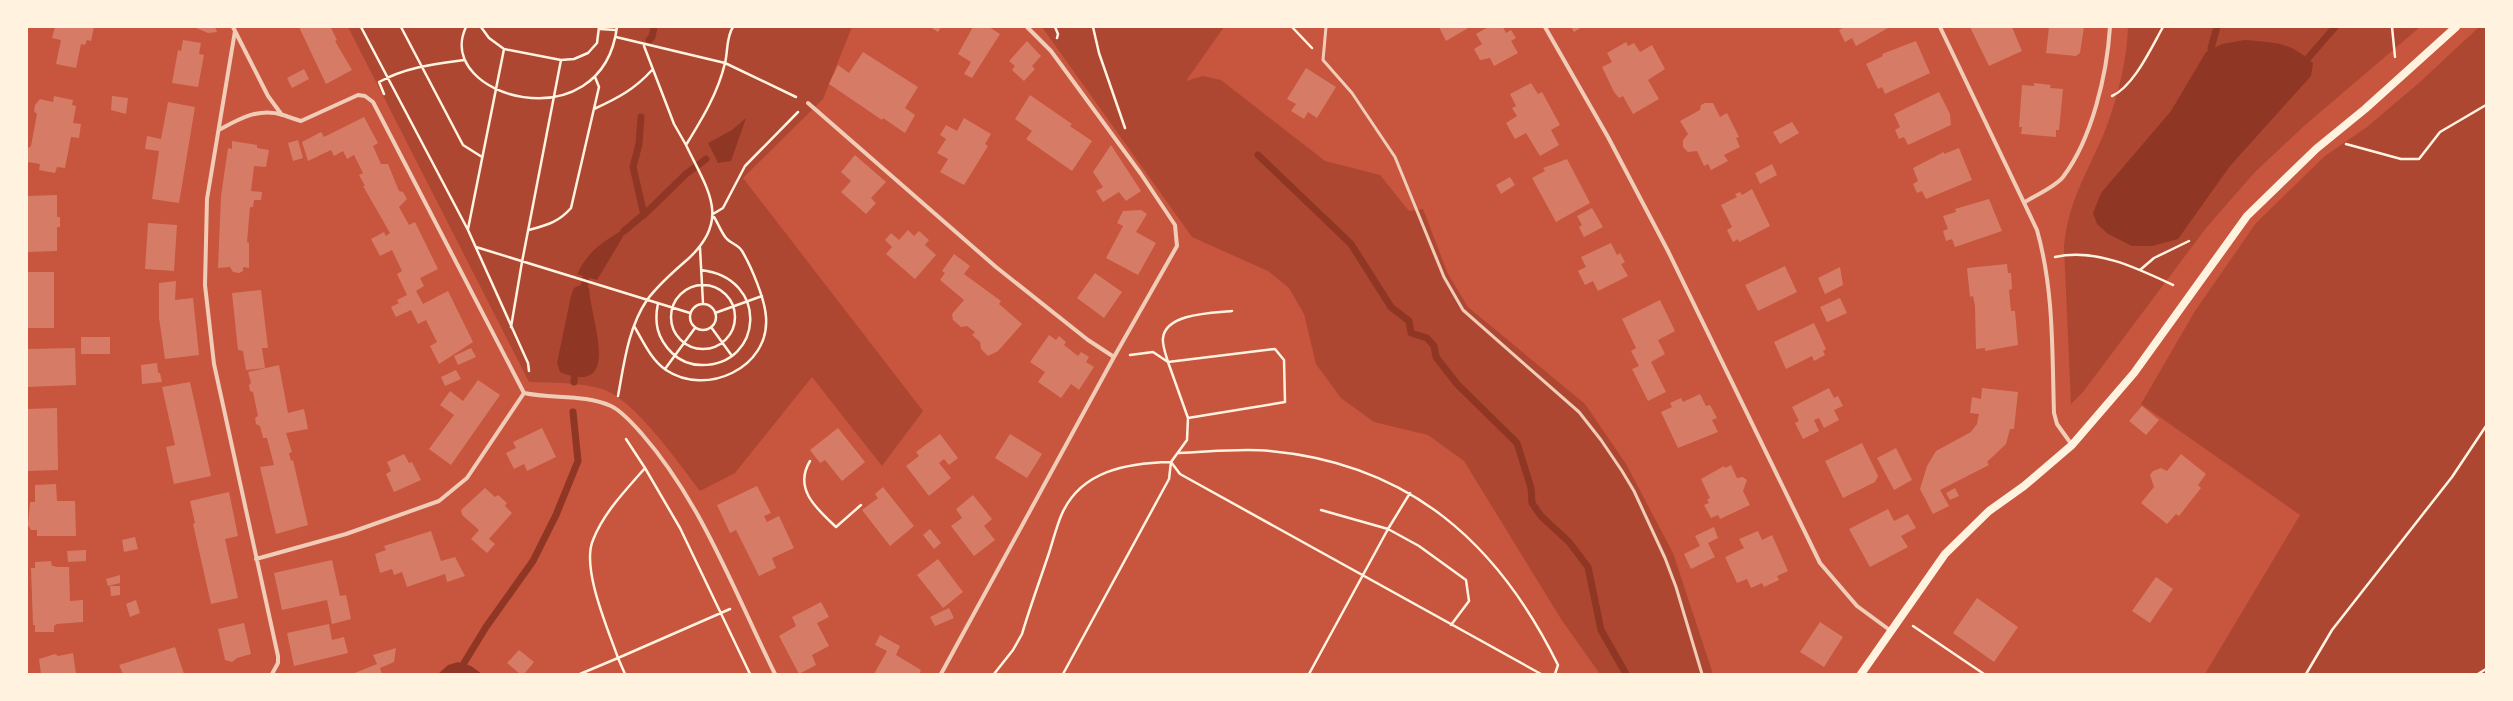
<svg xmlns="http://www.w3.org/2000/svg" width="2513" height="701" font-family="Roboto,sans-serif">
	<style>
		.green { fill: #ae4732 }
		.water { fill: #8f3625 }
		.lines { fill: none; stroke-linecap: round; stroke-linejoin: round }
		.stream { stroke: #8f3625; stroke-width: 7 }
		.building { fill: #d67c66 }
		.path { stroke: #fff3e0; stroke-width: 2.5 }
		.service { stroke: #f1ccb7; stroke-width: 3 }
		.minor { stroke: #f1ccb7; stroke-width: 4 }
		.secondary { stroke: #fff3e0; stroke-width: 8 }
	</style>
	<rect width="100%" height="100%" fill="#c8553d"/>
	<path class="green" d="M348 27H852L823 99 743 178 923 411 882 466 812 377 735 473 700 491C679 463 633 398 602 389 578 382 553 383 529 382Z
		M1042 27H1224L1186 81 1203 76 1221 80 1325 161 1380 175 1409 211 1423 209 1448 274 1468 307 1585 404 1626 464 1673 553 1713 674H1600L1561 619 1464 461 1428 435 1374 422 1341 398 1316 364 1304 314 1289 288 1268 271 1192 237Z
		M2128 27H2420L2304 126 2255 172 2206 228 2083 392 2071 404 2064 247C2068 199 2089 171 2106 128 2118 96 2127 60 2128 27Z
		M2479 27H2486V674H2205L2300 515 2141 404 2195 311 2256 223 2325 156 2367 127 2420 82Z"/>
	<path class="water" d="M2245 40C2276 43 2288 41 2313 63L2311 76 2230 166 2178 239 2152 246H2132L2108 234 2097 224 2093 213 2101 193 2171 111 2206 52 2222 44Z
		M746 118 731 161 718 163 708 143 732 130Z
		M630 225 597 280 577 274C591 246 606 241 630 225Z
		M581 285 589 288C590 318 624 398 560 372L557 363 571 296 574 288Z
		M458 662 471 666 482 674H438L448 665Z"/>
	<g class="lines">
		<path class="stream" d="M649 40 652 37 654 27
			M2212 58 2211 48 2217 27
			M2302 65 2335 27
			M641 117 639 144 633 167 644 215
			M1258 155 1351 244 1391 307 1409 321 1411 333 1427 338 1434 346 1436 357 1457 384 1517 443 1531 488 1532 503 1541 516 1569 542 1588 567 1601 630 1626 674
			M624 231 649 210 686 174 706 159
			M583 295 586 277 591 269
			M574 382 575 369
			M461 674 464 663 486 627 533 561 556 515 578 461 573 412"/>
	</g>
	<path class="building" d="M55 27H94L91 41 87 40 85 45 81 44 76 68 56 64 61 40 52 38Z
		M194 27H215L217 32 208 33Z
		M299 27 331 28 337 40 335 41 352 70 326 84Z
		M930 27H941L938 32Z
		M973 27H989L1000 34 972 78 964 74 971 62 958 54Z
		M1439 27H1470L1446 41Z
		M1488 27H1503L1506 33 1511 30 1516 38 1511 41 1518 53 1494 66 1490 58 1480 60 1474 49 1482 44 1476 34Z
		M1571 27H1582L1574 32Z
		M1844 27H1890L1856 46 1852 38 1845 42 1839 30Z
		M1970 27H2012L2022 51 1989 66Z
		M2049 27H2084L2080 53 2076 56 2046 53Z
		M183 40 201 43 199 54 204 55 198 87 172 83 178 50 181 51Z
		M1027 41 1041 56 1032 66 1035 69 1024 81 1012 70 1015 66 1009 61Z
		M1916 41 1930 73 1885 94 1882 87 1878 89 1866 64 1883 56 1882 54Z
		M1626 42 1628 46 1634 43 1640 52 1652 45 1665 69 1648 80 1659 99 1633 114 1623 96 1619 98 1614 92 1602 67 1612 62 1607 53Z
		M863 52 918 87 905 108 915 115 905 133 883 118 882 120 829 84 838 65 849 73Z
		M1306 68 1336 87 1317 118 1308 112 1304 119 1291 111 1296 104 1287 99Z
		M304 69 309 79 292 88 287 78Z
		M1531 83 1538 94 1542 92 1560 125 1551 130 1559 145 1540 156 1526 133 1515 139 1506 123 1517 116 1512 108 1516 106 1510 94Z
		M2034 83 2051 85 2050 88 2063 89 2059 130H2056V137L2021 134 2022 127H2019L2022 85 2034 86Z
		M1939 92 1950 114 1951 125 1908 145 1904 137 1899 139 1895 130 1900 127 1894 114Z
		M1030 95 1072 124 1070 126 1092 141 1072 171 1026 139 1032 131 1015 119Z
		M54 96 73 100 72 105 76 106 73 123 81 124 79 138 71 137 65 168 57 167 55 173 39 170 40 164 28 162 27 155 28 148 31 146 37 114 34 111 35 105 40 99 53 102Z
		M112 96 128 98 126 114 111 110Z
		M168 102 195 107 179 203 152 199 159 151 145 149 147 136 161 139Z
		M1705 103H1713L1720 117 1727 113 1739 137 1736 138 1740 147 1724 155 1728 161 1711 170 1708 164 1704 166 1697 151 1688 152 1683 147V140L1688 134 1680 121 1700 110 1701 105Z
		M364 117 378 143 373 146 381 164H388L399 191 403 192 407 199 399 207 409 225 415 222 438 269 420 278 424 286 416 291 423 304 448 291 473 342 439 364 430 346 437 342 426 320 418 324 411 310 396 317 391 307 399 303 397 300 407 295 397 274 402 271 392 250 380 256 371 239 384 232 386 236 390 233 363 186H365L359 175 363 173 354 155 347 159 343 151 334 156 331 150 308 161 302 142 321 132 324 137Z
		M964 118 991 134 985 144 988 146 964 185 940 172 948 159 937 153 946 139 940 135 946 125 957 131Z
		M1792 122 1799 133 1780 144 1773 132Z
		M298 140 303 158 293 161 288 143Z
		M232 141 257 145V148L269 150 266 167 254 166 251 191 262 192 261 200H254L253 207H250L247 242 249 243V268L243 267V271L239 273 233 272 230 267 218 268 221 196 228 148 232 149Z
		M1111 145 1141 191 1126 201 1119 192 1103 202 1096 191 1103 187 1093 172Z
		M1959 148 1972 180 1926 199 1922 191 1917 193 1913 184 1918 181 1913 168 1944 152V154Z
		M855 155 886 182 871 198 876 203 866 214 841 192 851 181 841 172Z
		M1567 159 1590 203 1556 222 1532 178 1545 171 1543 168Z
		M1772 164 1777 175 1760 184 1755 173Z
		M1510 177 1515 185 1501 194 1496 185Z
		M1752 189 1770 226 1739 242 1738 239 1733 242 1727 230 1732 227 1721 205 1737 197 1735 194 1740 192 1742 195Z
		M57 195V217H60V227H57V251L27 252V196Z
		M1989 199 2002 231 1955 247 1952 239 1946 241 1943 231 1948 229 1943 216 1956 212 1955 209Z
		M1592 208 1603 227 1584 237 1579 227 1582 225 1577 216Z
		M1141 210 1147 214 1136 232 1156 243 1138 275 1106 258 1123 226 1117 223 1123 211Z
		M148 223 177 225 174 271 145 269Z
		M908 230 914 236 919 231 929 240 925 245 936 255 915 279 886 254 892 247 885 240 891 233 899 240Z
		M1611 243 1617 255 1620 253 1625 262 1621 264 1628 276 1598 291 1593 281 1585 285 1578 271 1586 267 1581 257Z
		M954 254 970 266 964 274 1001 301 999 304 1022 324 998 351 988 356 981 349 980 342 972 335 975 332 967 326 961 327 953 320 952 314 964 300 940 280 945 273 942 271Z
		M2007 264 2008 273H2011L2012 289 2009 290 2011 311H2015L2018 345 1985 351V348L1976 349 1975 306 1973 296 1970 297 1967 268Z
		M1785 266 1797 292 1758 311 1745 285Z
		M1840 267 1843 285 1825 294 1818 278Z
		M27 272H54V328H27Z
		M1095 273 1122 292 1104 318 1077 298Z
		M176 281 175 300 193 298 199 355 165 359 159 318V283Z
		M261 290 268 348H262L265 368 246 370 243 351 238 350 232 293Z
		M1840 298 1847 313 1827 322 1820 307Z
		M1660 300 1675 331 1658 340 1665 354 1651 362 1666 392 1648 401 1632 369 1639 366 1631 351 1636 348 1622 319Z
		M1814 323 1826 349 1823 351 1825 355 1814 361 1812 356 1786 369 1774 342Z
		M1049 335 1056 340 1059 336 1066 342 1064 345 1078 356 1081 352 1089 357 1086 362 1094 367 1079 390 1071 384 1061 398 1038 382 1045 372 1030 362Z
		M81 337H110V354H81Z
		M75 348 76 385 27 387V349Z
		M471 348 476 357 458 365 454 356Z
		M157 363 158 373H160L162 382 142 384 141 365Z
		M279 365 288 413 304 409 308 429 286 433 292 452 289 453 291 461 293 460 308 525 276 534 260 467 274 465 267 438H263L260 426 256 424 255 418 258 416 253 392 250 391 249 385 251 383 248 372Z
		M456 370 461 379 445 386 441 377Z
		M478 380 500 395 451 465 429 449 454 415 440 405 450 391 463 401Z
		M190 382 211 476 174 484 166 447 175 445 162 387Z
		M1829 388 1834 398 1838 396 1843 406 1834 410 1839 420 1824 428 1819 418 1814 420 1819 431 1803 439 1795 423 1799 421 1792 407Z
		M1982 388 2018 392 2014 429H2010L2006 444 1987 462 1989 465 1940 490 1949 506 1933 514 1920 489 1927 466 1936 451 1971 432 1977 424 1979 414 1970 413 1972 397 1981 399Z
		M1700 394 1706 406 1710 405 1717 418 1712 420 1718 432 1678 448 1661 412 1672 407 1670 403 1681 398 1683 402Z
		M2142 406 2159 420 2146 435 2129 421Z
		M57 408 58 470 28 471 27 409Z
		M542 428 556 457 527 471 524 464 514 469 506 453 516 448 513 442Z
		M838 428 865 462 842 481 825 460 820 463 810 450Z
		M940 434 958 458 949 465 944 459 939 463 951 478 929 496 906 466 919 456 916 452Z
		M1010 434 1042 454 1027 478 995 458Z
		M1862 443 1878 476 1875 482 1843 498 1825 461Z
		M1896 448 1912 480 1894 490 1877 458Z
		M404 454 409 463 412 462 421 480 394 492 386 474 391 471 387 462Z
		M2181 454 2206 474 2198 485 2201 488 2179 516 2176 514 2167 524 2141 503 2154 487 2150 475 2153 471 2161 468 2167 471Z
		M1731 465 1737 478 1743 477 1747 480 1743 491 1750 505 1720 519 1718 515 1711 518 1704 505 1709 503 1707 500 1710 498 1701 479 1724 466 1725 468Z
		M56 484 57 501H75L76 536H37V530H31L28 525 30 502H35V485Z
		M757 486 771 513 764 516 767 522 779 516 794 548 772 558 776 568 759 576 736 530 730 533 717 505Z
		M883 487 914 526 890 546 862 510 878 498 875 494Z
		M485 488 495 497 498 495 507 503 505 506 512 513 489 539 495 544 487 553 471 539 479 530 462 515 461 510Z
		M1955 488 1959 496 1950 500 1946 493Z
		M229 492 238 536 225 539 238 598 211 604 193 524 195 523 190 501Z
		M973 495 992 519 984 526 995 540 974 556 951 526 962 518 956 509Z
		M1888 509 1894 521 1908 514 1916 528 1901 536 1908 547 1870 567 1849 529Z
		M1714 527 1718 538 1708 543 1715 557 1691 569 1684 554 1700 546 1695 536Z
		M930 529 941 543 934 549 923 535Z
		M431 531 441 561 455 557 465 576 447 582 445 574 407 587 402 572 394 575 392 569 380 573 375 554 386 550 384 546Z
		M1758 531 1762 540 1772 535 1788 571 1777 576 1779 580 1764 587 1762 583 1751 588 1747 579 1737 583 1725 557 1744 548 1739 539Z
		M135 537 138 549 124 552 122 540Z
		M86 550V561L68 562 67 551Z
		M938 559 963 592 943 608 917 575Z
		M332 560 340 596 346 595 351 619 332 624 327 600 282 610 274 573Z
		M51 561 52 566H55V567H69L70 601 83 600V622L57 624 54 626V632H35V625H33L31 568H35V562Z
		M120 575V583L108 586 106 579Z
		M2156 577 2173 589 2150 623 2132 611Z
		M110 586H120V595L111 596Z
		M1977 598 2018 627 1994 662 1953 633Z
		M136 600 140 613 130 617 126 604Z
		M821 602 829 617 817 623 829 646 812 655 816 665 799 674 779 636 796 626 792 617Z
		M949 608 954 618 935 626 930 617Z
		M1820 622 1843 637 1824 667 1800 652Z
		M244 623 251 654 237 658 232 662 225 660 218 629Z
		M329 624 332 640 344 637 348 653 294 666 287 633Z
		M880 635 900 646 896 655 921 670 919 674H874L887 651 875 645Z
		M175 647 184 674H123L119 665Z
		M396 648 394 662 380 668 382 674H352L377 664 373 655Z
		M519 650 534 662 524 674H520L507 663Z
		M73 653 76 674H41L39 659 55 654 58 656Z"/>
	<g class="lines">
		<path class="path" d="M361 27 468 230 528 363 529 371
			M401 27 463 145 482 157
			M466 27C433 97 602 144 617 27
			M481 27 489 38 504 49 561 60 574 59 588 53 597 43 599 27
			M1055 27 1058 34 1057 38
			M1093 27 1099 53 1125 128
			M1292 27 1312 48
			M2392 27 2395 57
			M600 29 616 30
			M616 37 725 63 796 97
			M644 46 674 124 686 145C702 119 718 93 725 63 728 52 726 37 733 27
			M384 94 379 82C406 67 434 64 464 60
			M2112 96C2134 86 2151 48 2163 27
			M594 109C618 98 635 89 652 70
			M2346 144 2401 159H2419L2440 132 2486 105
			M713 214 723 208 745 166 798 112
			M468 229 504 49
			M529 230C547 225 559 222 571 208L599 87 595 77
			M476 247 690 313
			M700 248 703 303
			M2055 257C2096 248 2137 268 2173 285
			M2140 270 2154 258 2189 241
			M671 317a32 32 0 1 1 64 0a32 32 0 1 1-64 0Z
			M658 303C654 323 657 338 672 353 680 361 691 365 702 365 763 365 770 278 701 270
			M690 317a13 13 0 1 1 26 0a13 13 0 1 1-26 0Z
			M715 313 762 296
			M634 326C643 341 651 360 666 370 706 397 770 368 766 317 765 299 751 266 742 251 739 245 730 243 726 238 721 232 718 223 714 217
			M511 327 522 262 561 60
			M711 327 732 356
			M1130 355 1153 352 1168 362C1166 355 1162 345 1163 338 1166 313 1213 313 1232 311
			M665 369 695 328
			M618 396C624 364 628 328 647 300 658 285 674 271 688 259 732 219 707 189 686 145
			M1179 453C1209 452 1240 448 1270 451 1410 464 1498 543 1558 665L1555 674
			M810 461C793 489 817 509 836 527L861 505
			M645 468 680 528 750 674
			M1321 510 1388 529 1419 546 1466 580 1469 601 1451 625
			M1913 626 1984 674
			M580 674 618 658C608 629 581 568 593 540 604 512 626 490 645 468L626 439
			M625 674 618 658 730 609
			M994 674 1013 650 1022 634C1030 607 1040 580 1049 553 1053 541 1056 528 1061 516 1080 470 1128 463 1171 462L1187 440 1188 418 1168 362 1275 349 1284 360 1285 402 1188 418
			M1063 674 1169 479 1171 462 1180 474 1541 674
			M1309 674 1388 529 1410 493
			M2306 674 2332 630 2452 477 2486 426
			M2478 674 2486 669"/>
		<path class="service" d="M1326 27 1323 60 1352 93 1395 157 1444 277 1463 310 1579 412 1601 440 1622 471 1634 491 1665 558 1676 587 1702 674"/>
		<path class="minor" d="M233 27 268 96 282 115
			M1545 27 1608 137 1668 251 1820 563 1857 606 1891 631
			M1940 27 2037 230C2054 290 2052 351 2054 413L2057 424 2072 445
			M235 31 207 199 205 285 214 364 278 656V663L272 674
			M808 103 996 267 1088 340 1114 357
			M219 130C239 119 259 107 283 115 289 117 294 119 301 121L358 95 365 96 373 102 524 393
			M2025 202C2036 195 2055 187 2063 177 2092 139 2107 74 2110 27
			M524 393C552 399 585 394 611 406 622 411 634 425 642 434 702 503 735 593 775 674
			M256 559 346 534 439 501 467 478 524 393
			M941 674 1114 357 1177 246 1175 225 1141 174 1051 51 1027 27"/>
		<path class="secondary" d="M1861 674 1945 554 1989 511 2024 486 2072 445 2134 373 2247 216 2316 149 2365 109 2456 27"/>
	</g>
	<rect width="2513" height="701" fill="none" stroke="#fff3e0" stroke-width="56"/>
</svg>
